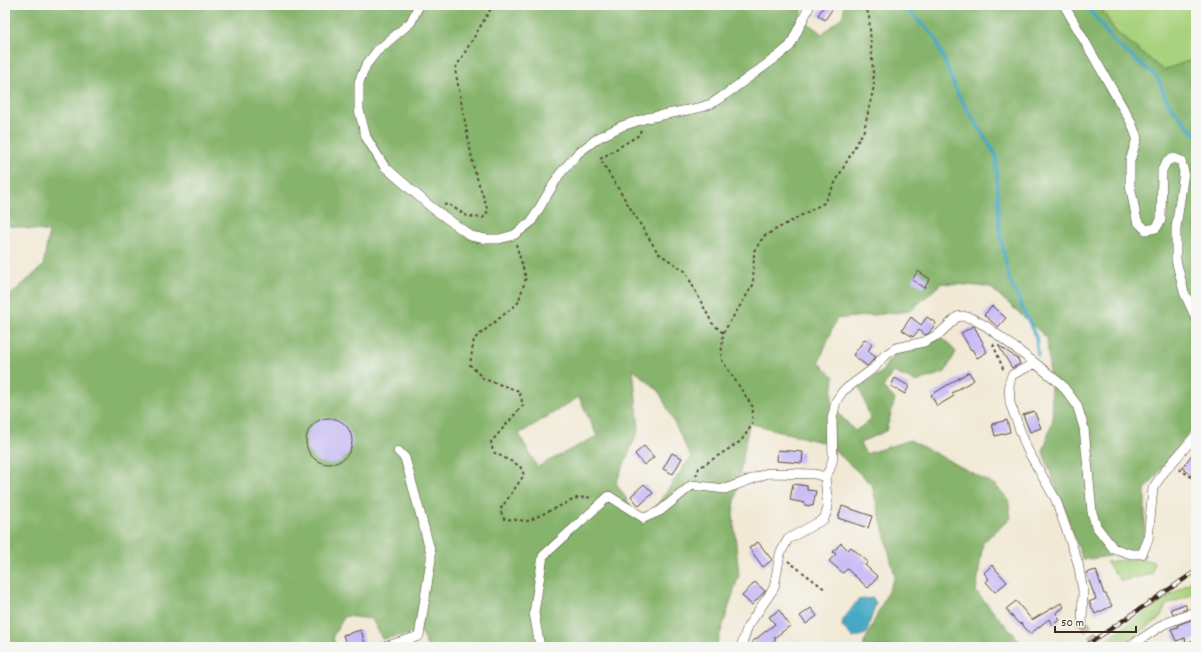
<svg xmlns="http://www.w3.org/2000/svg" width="1201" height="652" font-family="Dekko,sans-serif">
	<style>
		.green { fill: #a8d27d; stroke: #727e4e }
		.forest { fill: #86b46c; stroke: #606f45; fill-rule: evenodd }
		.water { fill: #45a9c4; stroke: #406a71 }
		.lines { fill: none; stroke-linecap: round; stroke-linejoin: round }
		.stream { stroke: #45a9c4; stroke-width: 3.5 }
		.building { fill: #c5b8f5 }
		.minor-tunnel { stroke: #cdc3b0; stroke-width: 9; stroke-dasharray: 9 4.5; stroke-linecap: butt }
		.minor-casing { stroke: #564739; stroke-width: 10 }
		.path { stroke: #564739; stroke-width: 2; stroke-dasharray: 3 3; stroke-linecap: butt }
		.minor { stroke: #fff; stroke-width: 9 }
		.rail-casing { stroke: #3b2a1e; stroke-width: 4.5 }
		.rail { stroke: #f6f6f2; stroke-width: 3; stroke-dasharray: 9; stroke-linecap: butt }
	</style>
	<rect width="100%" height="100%" fill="#f6f6f2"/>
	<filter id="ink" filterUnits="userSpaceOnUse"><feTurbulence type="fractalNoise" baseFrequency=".025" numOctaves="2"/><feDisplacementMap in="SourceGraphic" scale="8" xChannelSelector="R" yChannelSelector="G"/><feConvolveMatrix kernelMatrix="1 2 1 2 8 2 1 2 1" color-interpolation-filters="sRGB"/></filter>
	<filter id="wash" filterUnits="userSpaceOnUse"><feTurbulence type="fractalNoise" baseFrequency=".012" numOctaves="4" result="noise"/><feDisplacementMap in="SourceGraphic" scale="16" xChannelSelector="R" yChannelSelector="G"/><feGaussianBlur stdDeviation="0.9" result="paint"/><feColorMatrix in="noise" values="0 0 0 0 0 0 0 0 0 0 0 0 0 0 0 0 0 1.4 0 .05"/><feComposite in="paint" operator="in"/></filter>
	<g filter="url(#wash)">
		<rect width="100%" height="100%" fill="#f1e9d5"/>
		<path class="green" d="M1099 5H1196V59L1163 70 1115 31Z
			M1140 558 1154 562 1152 574 1121 581 1106 562Z
			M1196 578V595H1191L1166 605 1160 618 1120 647H1107L1101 643Z"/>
		<path class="forest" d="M5 5H804L800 17 822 34 843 16 844 5H1099L1115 31 1163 70 1195 59 1196 56V424L1145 490V539L1135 552 1083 560 1043 452 1053 419 1047 338 990 287 942 283 910 311 836 319 819 362 834 377 831 405 855 431 871 420 859 386 881 373 892 356 942 337 956 352 945 372 916 382 893 372 883 387 895 399 886 431 860 443 866 454 910 440 995 485 1008 499 1011 518 983 542 976 592 1025 647H864V643L895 576 872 485 828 444 749 423 733 513 739 575 716 647H427L422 632 382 639 372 619 345 616 333 636 335 647H5V300L43 266 49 232 5 225ZM633 369 659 391 691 457 643 525 616 483 639 429ZM579 397 597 436 537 467 519 434Z"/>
		<path class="water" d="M873 598 876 603 866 634 853 638 842 626 843 620 858 600Z"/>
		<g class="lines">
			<path class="stream" d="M903 5 935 37 958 95 996 155 999 227 1009 279 1036 337 1038 355
				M1086 5 1114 42 1157 77 1168 103 1196 135"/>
		</g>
		<g id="blocks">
			<path class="building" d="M825 5H835L825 20 818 15Z
				M918 271 930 279 924 288 912 280Z
				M992 306 1006 318 998 327 984 315Z
				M911 317 921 325 927 317 936 323 929 333 925 335 919 330 913 337 902 330Z
				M974 326 983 343 982 344 987 352 977 358 972 349 971 350 961 333Z
				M865 339 872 344 868 351 876 357 867 366 853 355Z
				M998 345 1018 359 1020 364 1012 368Z
				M969 372 974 380 952 393 954 396 937 406 931 395Z
				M895 378 909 386 905 394 891 386Z
				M1034 411 1041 428 1030 432 1023 415Z
				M306 441a23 23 0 1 1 46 0a23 23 0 1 1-46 0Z
				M1007 420 1010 432 995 436 992 424Z
				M644 446 654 457 644 465 635 454Z
				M1196 449V478L1182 468Z
				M778 450 803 452 802 463 777 461Z
				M672 453 682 458 673 474 663 469Z
				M644 484 653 493 639 506 631 496Z
				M793 484 807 486V490L816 491 813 506 804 505 805 503 790 500Z
				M842 506 872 516 868 528 838 518Z
				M758 542 772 560 763 567 749 548Z
				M841 543 848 550 851 547 868 562 865 565 878 577 868 588 847 569 843 573 829 561 836 554 833 552Z
				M992 565 1007 582 995 592 986 582 989 579 984 573Z
				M1096 570 1104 594H1106L1112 606 1095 614 1089 602 1096 599 1086 573Z
				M755 582 765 591 752 605 742 596Z
				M1016 601 1032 620 1061 603 1064 607 1056 613 1060 620 1052 625 1049 619 1030 634 1021 623 1019 624 1006 609Z
				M1185 604 1187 609 1173 614 1171 609Z
				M811 608 817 616 806 624 800 616Z
				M779 610 790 626 774 638 776 640 766 647H756L752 642 775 624 769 617Z
				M1191 620 1196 632V639L1186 643 1185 638 1176 641 1171 629 1178 627 1177 625Z
				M361 630 366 647H347L343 635Z"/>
		</g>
	</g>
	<g filter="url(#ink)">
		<use href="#blocks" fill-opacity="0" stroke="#564739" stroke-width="1"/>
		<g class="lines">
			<path class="minor-tunnel" d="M1082 625 1097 647"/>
			<g class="minor-casing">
				<path id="minor" d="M419 5 411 22 377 51 366 65 359 82V110L366 137 384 166 431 207 471 236 486 239H499L514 235 531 222 559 175 578 153 598 138 622 126 647 118 698 108 711 104 726 94 778 56 790 46 810 5
					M1064 5 1131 122 1137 138 1130 161V185L1137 221 1146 230 1156 228 1161 220 1162 170 1167 161 1174 158 1181 161 1184 172 1176 228V260L1184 292 1196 318
					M1035 363 1012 375 1009 384 1010 403 1027 449 1056 500 1078 563 1083 591 1082 625
					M384 647 419 636 431 560V553L405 458 398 451
					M540 647 534 613 543 556 609 496 644 518 660 511 692 485 725 489 768 473 815 474 825 477
					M743 647 742 644 748 626 774 588 780 554 788 539 824 519 828 508 825 477 830 469 833 458 832 419 836 401 843 391 874 368 884 356 896 348 924 342 939 334 957 317 962 316 971 318 986 326 1035 363 1062 385 1077 405 1084 428 1092 512 1096 526 1113 548 1131 554H1142L1148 540 1153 488 1164 472 1196 435
					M1129 647 1164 624 1196 612"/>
			</g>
			<path class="path" d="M641 130 639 135 600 159 658 253 685 271 712 323 723 333
				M444 205 448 204 467 216 483 218 488 211 474 169 455 69 493 5
				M516 244 526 278 518 303 474 339 470 365 484 379 519 391 523 405 491 442 493 452 520 466 524 475 500 510 504 519 528 521 577 498 594 497
				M993 344 1004 371
				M1179 469 1196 480
				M696 476 699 468 741 441 752 425 753 407 721 359 723 333 753 285 754 251 764 236 824 203 864 130 874 86 869 16 865 5
				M788 561 826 590"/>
			<use href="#minor" class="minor"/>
			<g class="rail-casing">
				<path id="rail" d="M1084 647 1196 571"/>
			</g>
			<use href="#rail" class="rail"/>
		</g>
	</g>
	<rect width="1201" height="652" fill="none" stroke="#f6f6f2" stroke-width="20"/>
	<path d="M1055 626v6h81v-6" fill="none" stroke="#3b2a1e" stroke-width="2"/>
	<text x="1061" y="626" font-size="12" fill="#3b2a1e" stroke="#f6f6f2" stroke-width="3" paint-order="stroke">50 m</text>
</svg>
